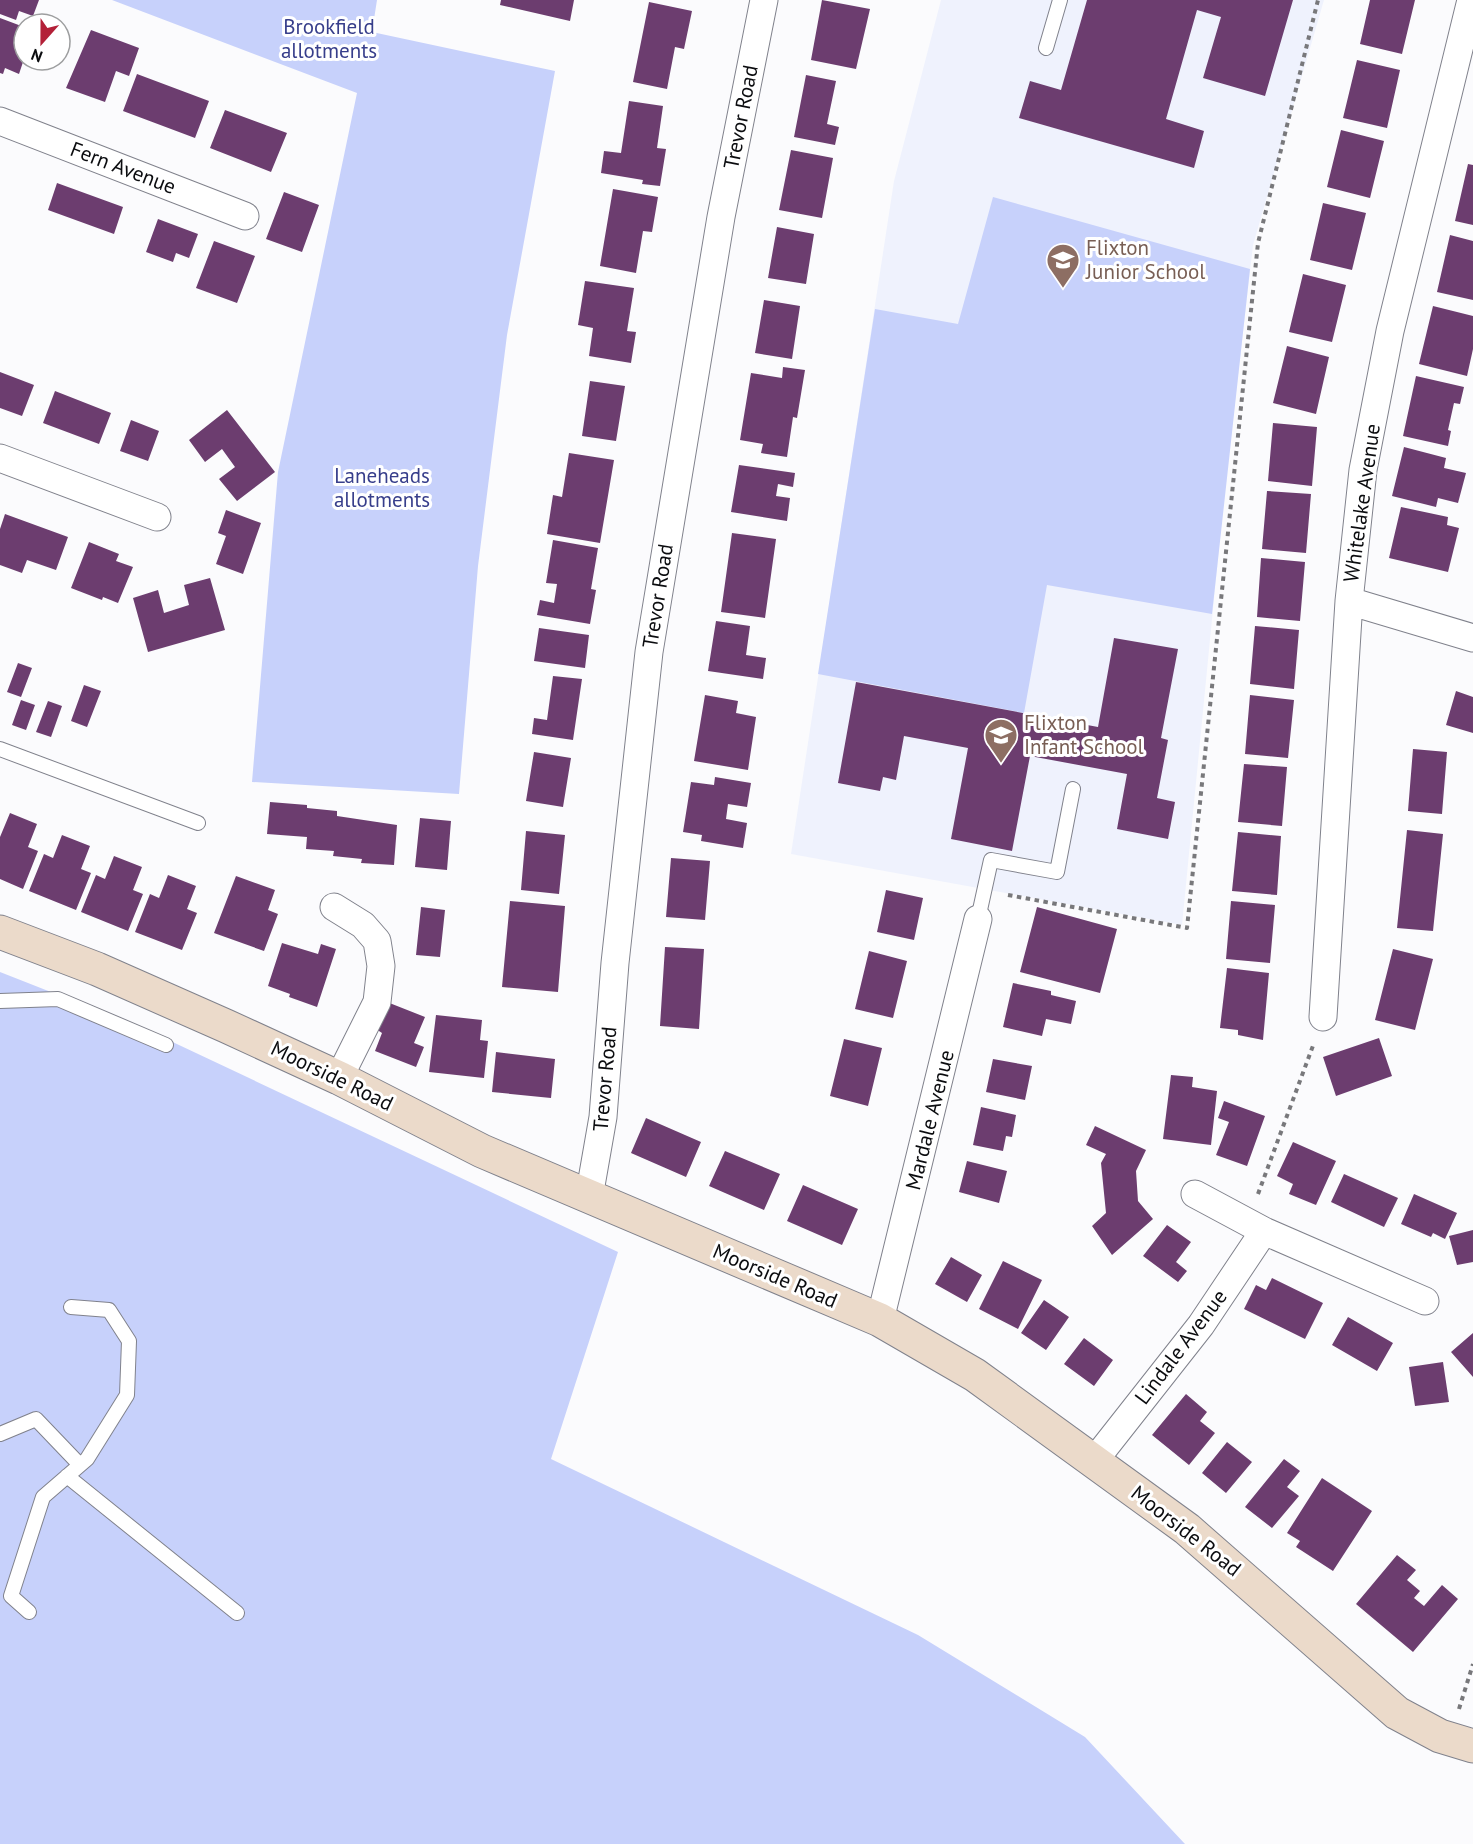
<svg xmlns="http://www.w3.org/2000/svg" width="1473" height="1844" font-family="'PT Sans',sans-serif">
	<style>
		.built { fill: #eff2fd }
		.green { fill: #c7d1fb }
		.building { fill: #6c3d6f }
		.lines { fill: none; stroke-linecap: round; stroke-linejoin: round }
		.lane-casing { stroke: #80828c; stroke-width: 16 }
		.street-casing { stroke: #80828c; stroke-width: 29 }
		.secondary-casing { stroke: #80828c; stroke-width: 35 }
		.path { stroke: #78787b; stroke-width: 4; stroke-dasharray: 4.5 4.5; stroke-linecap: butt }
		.lane { stroke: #fff; stroke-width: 14 }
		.street { stroke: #fff; stroke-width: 27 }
		.secondary { stroke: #ebdaca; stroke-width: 33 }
		.labels { text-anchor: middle; stroke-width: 6; stroke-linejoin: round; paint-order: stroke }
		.park-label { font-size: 21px; fill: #373e8b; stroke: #fff }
		.street-label { font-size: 21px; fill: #0b0c0f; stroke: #fff }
		.education-label { font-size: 21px; fill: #785e54; stroke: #fff; text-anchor: start }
	</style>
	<rect width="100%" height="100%" fill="#fbfbfd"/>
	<path class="built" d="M941 0H1324L1253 245 1224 497 1182 925 791 854 894 181Z"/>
	<path class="green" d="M112 0H377L372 32 555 71 507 335 478 566 459 794 252 782 278 472 357 93Z
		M993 197 1250 269 1212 614 1047 585 1024 713 818 674 875 309 958 324Z
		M0 972 145 1029 618 1252 551 1459 918 1635 1085 1737 1185 1844H0Z"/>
	<path class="building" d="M0 0H39L33 16 19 11 16 20 0 14Z
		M501 0H574L570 21 500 5Z
		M822 0 870 9 856 69 811 60Z
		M1087 0H1293L1265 96 1203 78 1221 17 1197 10 1166 119 1204 131 1194 168 1019 118 1030 81 1061 90Z
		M1370 0H1415L1402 54 1360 44Z
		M649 2 692 11 684 49 675 47 667 89 633 82Z
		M0 18 24 27V59L19 74 5 68 3 74 0 73Z
		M91 30 139 48 129 76 116 71 105 102 66 88Z
		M1357 60 1400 70 1387 128 1343 118Z
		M137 74 209 101 195 138 123 111Z
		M806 75 836 81 827 124 839 127 835 145 794 137Z
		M629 101 663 106 657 148 666 149 660 186 642 184 643 180 601 173 604 151 621 153Z
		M225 110 287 133 271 172 210 148Z
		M1341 130 1384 141 1370 198 1327 187Z
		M791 150 833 158 822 218 779 210Z
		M1468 164 1473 165V225L1455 221Z
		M57 183 123 207 114 234 48 210Z
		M613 189 658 197 652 232 643 231 636 273 600 266Z
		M284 192 319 205 302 252 266 239Z
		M1323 203 1366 213 1352 270 1310 260Z
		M158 219 198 234 189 258 176 253 173 262 146 252Z
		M777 227 814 234 806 284 768 278Z
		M1450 235 1473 241V300L1437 292Z
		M214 241 255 256 237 303 196 288Z
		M1303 274 1346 285 1332 342 1289 332Z
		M585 281 634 288 627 331 636 332 631 363 589 356 593 328 578 325Z
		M764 300 800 306 792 359 755 353Z
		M1433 306 1473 316V349L1467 376 1419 364Z
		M1287 346 1329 357 1316 414 1273 403Z
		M783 367 805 370 797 418 793 417 787 457 761 453 763 444 740 440 751 373 782 378Z
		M0 372 34 385 22 416 0 408Z
		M1416 376 1464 387 1460 404 1454 403 1448 430 1451 431 1448 446 1403 436Z
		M590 381 625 386 616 441 582 436Z
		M55 391 111 413 99 444 43 423Z
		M227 410 275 472 237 501 219 479 235 467 222 449 205 462 189 440Z
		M131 420 159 431 148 461 120 451Z
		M1273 423 1317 427 1312 486 1268 481Z
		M1404 447 1446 458 1444 468 1466 473 1458 503 1438 498 1436 507 1392 496Z
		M569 453 614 460 600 543 547 534 553 495 562 497Z
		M739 465 795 473 793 487 778 484 776 496 790 498 787 521 731 512Z
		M1267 491 1311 494 1306 553 1262 549Z
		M1401 507 1448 517 1447 525 1459 528 1448 572 1389 558Z
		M226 510 261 523 243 574 216 564 226 536 218 533Z
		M5 514 68 537 56 570 27 560 22 573 0 565V529Z
		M732 533 776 539 765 618 721 612Z
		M553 540 598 548 591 589 596 590 590 624 537 615 540 600 554 603 557 584 546 583Z
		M89 542 119 554 116 561 133 567 118 603 103 597 102 600 71 588Z
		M1261 558 1305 562 1300 621 1257 617Z
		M210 578 225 630 148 652 133 598 158 590 164 613 189 605 184 585Z
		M716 621 750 626 746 655 766 658 763 679 708 671Z
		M1255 626 1299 630 1294 689 1250 684Z
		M539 628 589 635 585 668 534 661Z
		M1114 638 1178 649 1161 738 1168 740 1157 798 1175 802 1168 839 1117 829 1127 774 1030 756 1012 851 951 839 968 748 904 736 896 780 883 777 880 791 838 783 856 682 1098 727Z
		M18 663 32 668 21 697 7 692Z
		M553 676 582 679 573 740 532 734 534 718 547 720Z
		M84 685 101 691 87 727 71 721Z
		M1456 691 1473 697V733L1446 725Z
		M705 695 738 701 736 713 756 717 748 770 694 761Z
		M1250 695 1294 700 1288 758 1245 754Z
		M21 700 35 705 26 730 12 725Z
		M48 701 62 706 51 737 36 732Z
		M1413 749 1447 752 1442 814 1408 811Z
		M534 752 571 758 563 807 526 801Z
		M1244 764 1287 767 1282 826 1238 822Z
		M715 777 751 783 747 807 728 804 726 819 747 823 743 848 701 841 702 835 683 832 691 782 714 785Z
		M270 802 307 805V808L337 811V816L397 825 394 865 361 863 362 859 333 856 334 851 306 849 307 837 267 834Z
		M10 813 37 824 28 847 38 851 23 889 0 879V837Z
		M420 818 451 821 447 870 415 867Z
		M1407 830 1443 834 1433 931 1397 928Z
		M526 831 565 835 559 894 521 890Z
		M1238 832 1281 836 1277 895 1232 891Z
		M62 835 90 846 81 869 91 873 76 910 29 891 44 854 53 858Z
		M114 856 142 867 133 890 143 894 128 931 81 912 96 875 105 879Z
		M671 858 710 861 705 920 666 917Z
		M168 875 196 886 187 909 197 913 182 950 135 932 150 894 159 898Z
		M236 876 275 890 268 910 278 914 264 951 214 933Z
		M886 890 923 898 914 940 877 932Z
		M510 901 565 906 558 992 502 987Z
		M1231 901 1275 905 1270 963 1226 959Z
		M421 907 445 910 440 957 416 955Z
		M1037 907 1117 929 1100 993 1020 972Z
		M282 943 318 954 321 944 336 949 317 1007 289 997 290 994 268 986Z
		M665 947 704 949 699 1029 660 1026Z
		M1393 949 1433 959 1415 1030 1375 1020Z
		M869 951 907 961 893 1018 855 1009Z
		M1227 968 1269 973 1263 1040 1238 1035V1030L1220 1028Z
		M1013 983 1051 991V995L1076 1001 1071 1024 1046 1019 1042 1036 1003 1027Z
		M387 1002 425 1017 414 1043 424 1047 416 1067 375 1051 382 1033 376 1029Z
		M436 1015 482 1020 480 1040 488 1041 484 1078 429 1072Z
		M1379 1038 1392 1076 1336 1096 1323 1057Z
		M844 1039 882 1048 868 1106 830 1096Z
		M496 1052 555 1059 551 1098 492 1092Z
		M993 1059 1032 1066 1025 1100 986 1092Z
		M1171 1075 1193 1077 1192 1087 1217 1091 1211 1145 1163 1139Z
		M1224 1101 1265 1116 1247 1166 1216 1155 1229 1122 1218 1118Z
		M981 1107 1016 1115 1012 1137 1006 1136 1003 1151 973 1145Z
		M646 1118 701 1142 686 1177 631 1153Z
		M1095 1126 1146 1150 1136 1171 1138 1201 1153 1219 1112 1255 1092 1226 1106 1213 1101 1163 1106 1154 1086 1145Z
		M1293 1142 1336 1161 1316 1205 1289 1194 1293 1184 1277 1176Z
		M725 1151 780 1174 764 1210 709 1186Z
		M967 1161 1007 1171 999 1203 959 1192Z
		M1344 1174 1398 1198 1384 1227 1331 1202Z
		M803 1185 858 1209 842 1245 787 1221Z
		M1414 1194 1457 1213 1445 1239 1433 1233 1431 1237 1401 1224Z
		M1167 1225 1191 1242 1176 1262 1187 1271 1178 1282 1143 1256Z
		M1473 1230V1262L1457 1265 1449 1236Z
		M951 1257 982 1275 967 1302 935 1284Z
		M1003 1261 1042 1280 1018 1329 979 1309Z
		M1272 1278 1323 1303 1305 1339 1244 1309 1256 1285 1266 1290Z
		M1044 1300 1069 1317 1046 1350 1021 1333Z
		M1348 1317 1393 1343 1377 1371 1332 1345Z
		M1473 1333V1377L1451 1352Z
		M1084 1338 1113 1360 1094 1386 1064 1364Z
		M1443 1362 1449 1402 1415 1406 1409 1367Z
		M1186 1394 1207 1412 1200 1421 1215 1433 1189 1465 1152 1435Z
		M1227 1442 1252 1462 1226 1493 1202 1473Z
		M1284 1459 1300 1471 1287 1487 1299 1496 1272 1528 1245 1507Z
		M1322 1478 1372 1511 1333 1571 1296 1547 1300 1541 1287 1533Z
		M1397 1555 1416 1570 1407 1580 1420 1591 1414 1598 1424 1606 1442 1585 1458 1599 1413 1652 1356 1604Z"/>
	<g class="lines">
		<g class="lane-casing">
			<path id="lane" d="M1046 48 1060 0
				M0 749 198 823
				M978 919 991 860 1057 872 1073 789
				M0 1001 58 999 166 1045
				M0 1434 36 1419 80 1465
				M67 1476 237 1613
				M29 1612 11 1596 43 1497 87 1459 127 1395 129 1341 109 1310 71 1307"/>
		</g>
		<g class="street-casing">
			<path id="street" d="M0 121 245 216
				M0 458 157 517
				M1349 601 1473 638
				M334 907 363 925 377 941 381 966 377 1002 339 1078
				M1323 1017 1349 601 1363 470 1390 331 1471 0
				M1195 1194 1264 1231 1425 1301
				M589 1197 603 1117 615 963 649 652 721 217 764 0
				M880 1320 978 919
				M1094 1461 1201 1325 1264 1231"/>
		</g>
		<g class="secondary-casing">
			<path id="secondary" d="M0 932 97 969 226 1026 339 1078 482 1151 880 1320 975 1375 1187 1529 1397 1713 1440 1736 1473 1746"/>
		</g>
		<path class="path" d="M1008 895 1187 928 1258 243 1318 0
			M1258 1194 1314 1043
			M1459 1709 1473 1664"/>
		<use href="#lane" class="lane"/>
		<use href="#street" class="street"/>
		<use href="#secondary" class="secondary"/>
	</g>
	<defs>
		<g id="school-pin" transform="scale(1.725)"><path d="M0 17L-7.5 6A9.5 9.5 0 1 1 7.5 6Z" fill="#8d6e63" stroke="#fff"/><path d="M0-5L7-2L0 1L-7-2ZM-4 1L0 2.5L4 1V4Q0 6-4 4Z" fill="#fff"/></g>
	</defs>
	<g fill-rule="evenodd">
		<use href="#school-pin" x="1063" y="260"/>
		<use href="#school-pin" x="1001" y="735"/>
	</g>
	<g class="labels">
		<g class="park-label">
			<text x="329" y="34">Brookfield<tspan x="329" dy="24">allotments</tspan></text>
			<text x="382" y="483">Laneheads<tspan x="382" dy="24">allotments</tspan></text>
		</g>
		<g class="street-label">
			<text transform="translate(741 117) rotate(-79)" y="7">Trevor Road</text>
			<text transform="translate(123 168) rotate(21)" y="7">Fern Avenue</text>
			<text transform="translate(1362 503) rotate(-82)" y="7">Whitelake Avenue</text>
			<text transform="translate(658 596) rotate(-81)" y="7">Trevor Road</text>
			<text transform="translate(332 1076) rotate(26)" y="7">Moorside Road</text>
			<text transform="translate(605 1079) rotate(-85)" y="7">Trevor Road</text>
			<text transform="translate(930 1120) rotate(-76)" y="7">Mardale Avenue</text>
			<text transform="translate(775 1276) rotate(23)" y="7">Moorside Road</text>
			<text transform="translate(1181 1347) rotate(-53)" y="7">Lindale Avenue</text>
			<text transform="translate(1186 1531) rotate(38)" y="7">Moorside Road</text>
		</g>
		<g class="education-label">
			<text x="1086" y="255">Flixton<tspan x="1086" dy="24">Junior School</tspan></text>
			<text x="1024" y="730">Flixton<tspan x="1024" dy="24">Infant School</tspan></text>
		</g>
	</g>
	<g transform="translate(42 42) rotate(201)"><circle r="28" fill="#ffffff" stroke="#9d9e9f" stroke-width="1.5"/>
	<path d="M0-4.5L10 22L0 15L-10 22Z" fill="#b32038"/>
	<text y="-9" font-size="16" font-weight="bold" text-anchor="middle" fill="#0b0c0f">N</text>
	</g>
</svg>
